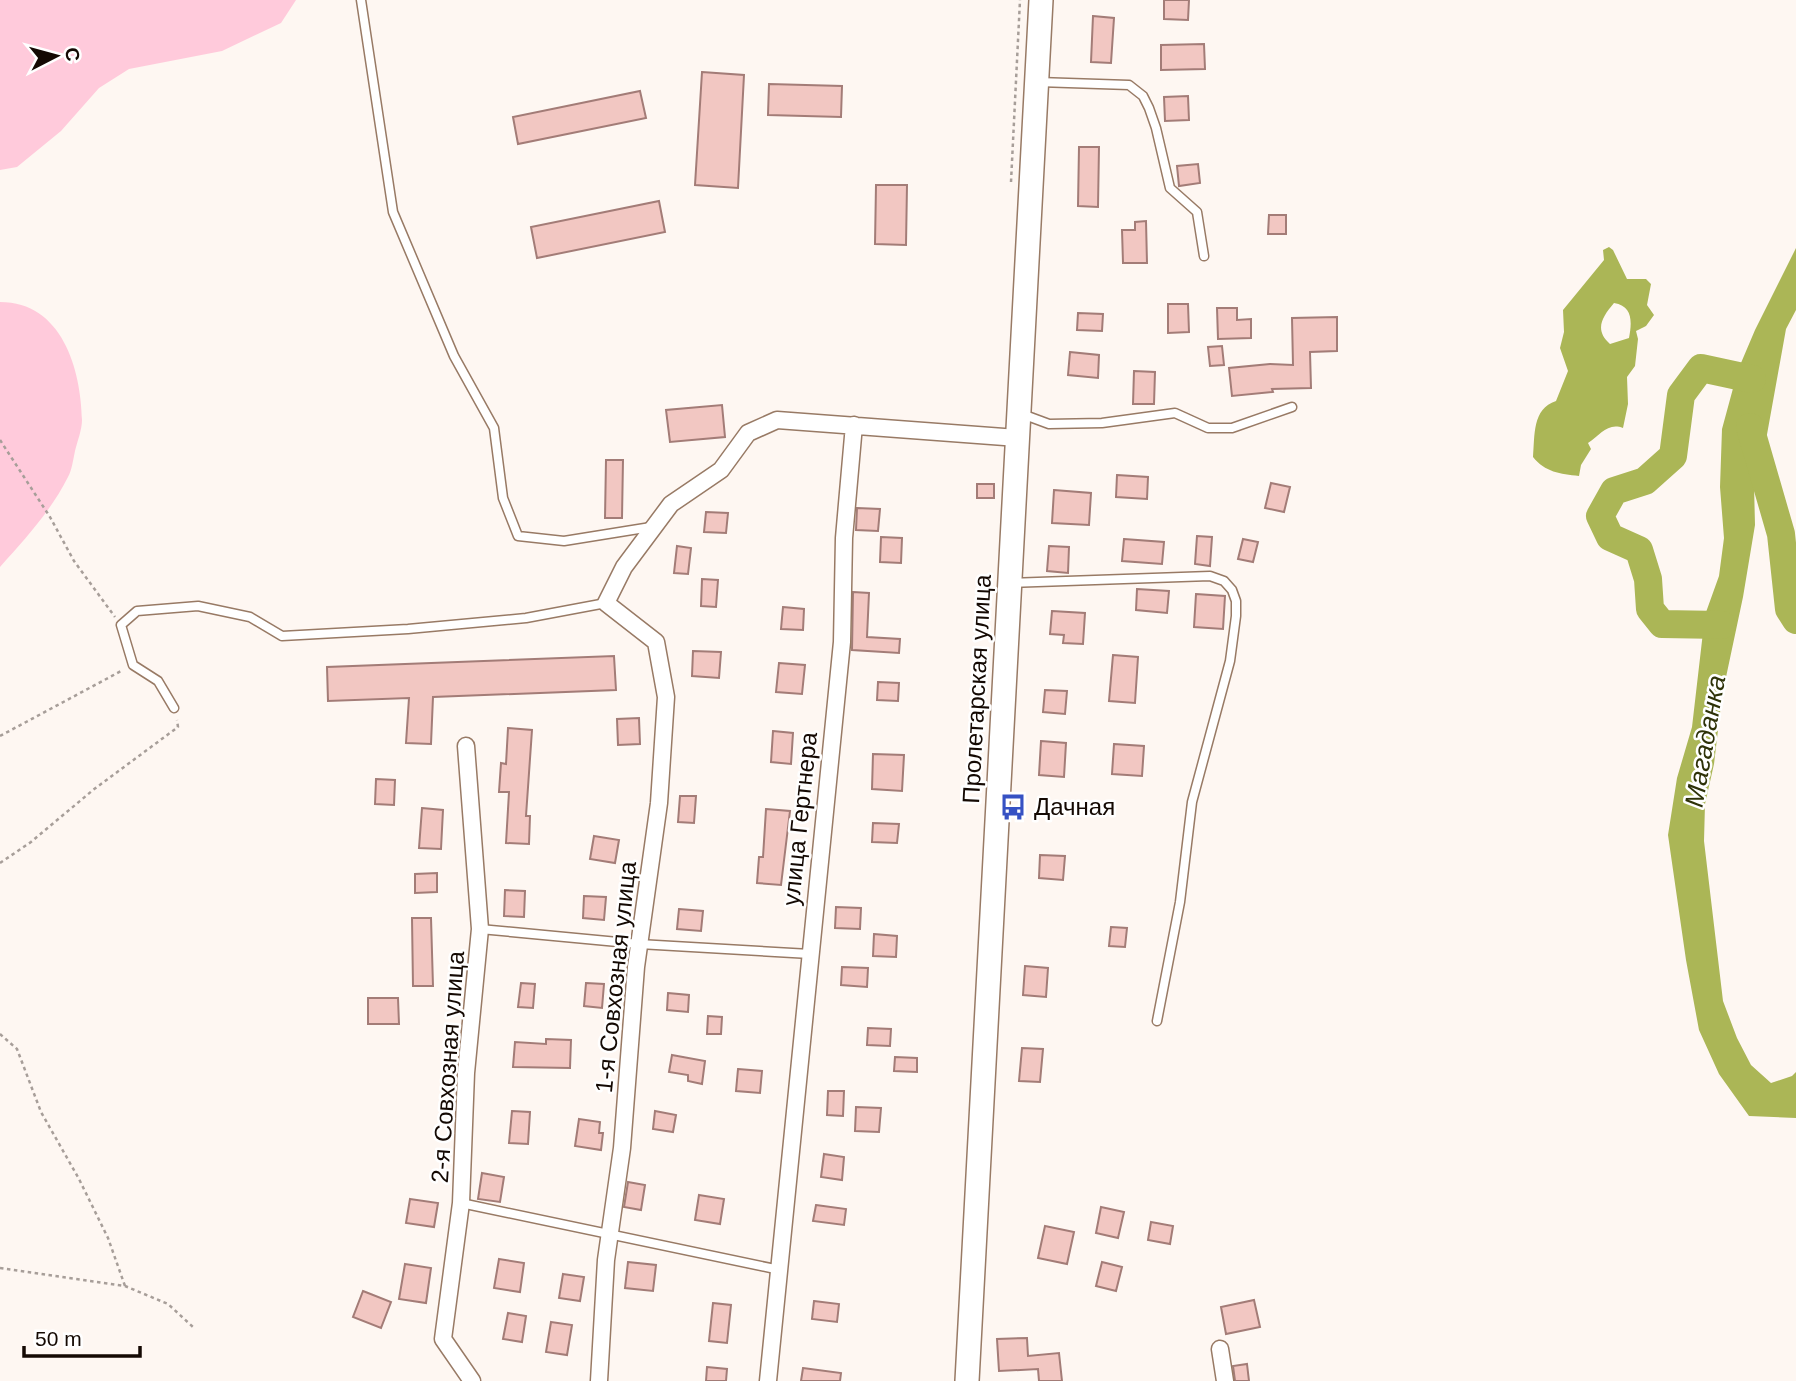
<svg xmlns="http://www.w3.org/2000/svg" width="1796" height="1381" font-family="Arial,sans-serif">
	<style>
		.green { fill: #ffcadb }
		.water { fill: #abb656; fill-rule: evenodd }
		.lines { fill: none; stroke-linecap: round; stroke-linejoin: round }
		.river { stroke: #abb656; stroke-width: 28 }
		.building { fill: #f2c7c2; stroke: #a37c77; stroke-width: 2 }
		.service-casing { stroke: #987a65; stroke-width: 11 }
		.minor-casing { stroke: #987a65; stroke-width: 19 }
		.secondary-casing { stroke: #987a65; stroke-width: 26 }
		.path { stroke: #a79e99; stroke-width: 2.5; stroke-dasharray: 3.5 3.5; stroke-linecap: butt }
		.service { stroke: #fff; stroke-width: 8 }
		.minor { stroke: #fff; stroke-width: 16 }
		.secondary { stroke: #fff; stroke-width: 23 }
		.labels { text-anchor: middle; stroke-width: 5; stroke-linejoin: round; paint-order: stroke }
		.street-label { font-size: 24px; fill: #140903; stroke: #fff }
		.poi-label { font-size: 24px; fill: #140903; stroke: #fff; text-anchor: start }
		.water-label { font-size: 26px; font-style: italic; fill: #2e3208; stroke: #fff }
	</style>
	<rect width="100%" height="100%" fill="#fef7f2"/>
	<path class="green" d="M0 0H296L281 23 222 51 129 69 99 88 61 131 17 167 0 170Z
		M0 302C62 302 81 369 82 420 82 430 77 442 75 451 73 460 72 470 68 477 51 511 25 539 0 567Z"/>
	<path class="water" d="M1609 247 1613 250 1627 279H1646L1651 284 1647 305 1654 315 1646 326 1636 331 1638 339 1635 366 1627 377 1628 404 1623 428C1608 422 1600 435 1588 443L1591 449 1581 465 1579 476C1560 474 1545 472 1533 457 1535 435 1532 409 1556 401L1568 371 1560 348 1564 332 1563 310 1604 260 1603 250ZM1614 303C1633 306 1632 322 1629 338L1610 344C1594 330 1602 317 1614 303Z
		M1796 248V310L1786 329 1766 440 1754 485 1755 525 1743 597 1722 696 1714 764 1705 804 1704 841 1723 1001 1737 1038 1751 1065 1771 1083 1792 1076 1796 1072V1118L1749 1116 1719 1074 1699 1030 1686 960 1668 835 1677 778 1692 727 1705 615 1719 576 1724 538 1720 487 1722 429 1738 370 1755 330Z"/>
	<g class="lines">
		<path class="river" d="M1750 427 1781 534 1789 609 1796 620
			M1722 625 1662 624 1650 609 1648 579 1639 550 1610 537 1600 516 1614 491 1645 481 1673 456 1681 395 1701 368 1752 379"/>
	</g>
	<path class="building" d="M1164 0H1189L1188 20 1164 19Z
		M1093 16 1114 18 1111 63 1091 62Z
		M1204 44 1205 69 1161 70V45Z
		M702 72 744 75 738 188 695 185Z
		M769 84 842 86 841 117 768 115Z
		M640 91 646 118 518 144 513 117Z
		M1188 96 1189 120 1165 121 1164 97Z
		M1079 147H1099L1098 207 1078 206Z
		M1198 164 1200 183 1179 186 1177 166Z
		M876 185H907L906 245 875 244Z
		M659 201 665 232 537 258 531 227Z
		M1269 215H1286V234H1268Z
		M1146 221 1147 263H1123L1122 230H1135V222Z
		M1168 304H1188L1189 332 1168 333Z
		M1217 308H1237V320L1251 319V338L1218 339Z
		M1078 313 1103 314 1102 331 1077 330Z
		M1337 317V351L1310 352 1311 388 1272 389 1273 392 1232 396 1229 368 1270 364 1293 365 1292 318Z
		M1222 346 1224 365 1210 366 1208 347Z
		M1070 352 1099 355 1098 378 1068 375Z
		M1134 371 1155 372 1154 404H1133Z
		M722 405 725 437 670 442 666 410Z
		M606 460H623L622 518H605Z
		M1117 475 1148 477 1147 499 1116 497Z
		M1271 483 1290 487 1284 512 1265 508Z
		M977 484H994V498H977Z
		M1054 490 1091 493 1089 525 1052 523Z
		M857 508 880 509 878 531 856 530Z
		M706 512 728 513 726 533 704 532Z
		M1197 536 1212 537 1210 566 1195 564Z
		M881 537 902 538 901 563 880 562Z
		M1124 539 1164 542 1162 564 1122 561Z
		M1243 539 1258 542 1253 562 1238 559Z
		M677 546 691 548 688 574 674 573Z
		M1049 546 1069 547 1068 573 1047 571Z
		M702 579 718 580 716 607 701 606Z
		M1137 589 1169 591 1167 613 1136 610Z
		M853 592 869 593 867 637 900 639 899 653 852 650Z
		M1196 594 1225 596 1223 629 1194 627Z
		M783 607 804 609 803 630 781 629Z
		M1052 611 1085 613 1083 644 1063 643 1064 635 1050 634Z
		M693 651 721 652 719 678 692 676Z
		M1113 655 1138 657 1135 703 1109 701Z
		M614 656 616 690 433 697 431 744 406 743 409 698 328 701 327 667Z
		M779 663 805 665 802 694 776 692Z
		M878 682 899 683 898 701 877 700Z
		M1045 690 1067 691 1065 714 1043 712Z
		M639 718 640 744 618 745 617 719Z
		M508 728 532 730 526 816H530L529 844 506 843 509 792H499L501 763 506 764Z
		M773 731 793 733 791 764 771 762Z
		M1041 741 1066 743 1064 777 1039 775Z
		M1114 744 1144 746 1142 776 1112 774Z
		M873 754 904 755 902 791 872 789Z
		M376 779 395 780 394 805 375 804Z
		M680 796H696L694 823 678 822Z
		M422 808 443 810 441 849 419 848Z
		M766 809 790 811 781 885 757 883 759 857H763Z
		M873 823 899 824 897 843 872 842Z
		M594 836 619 840 615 863 590 859Z
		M1040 855 1065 856 1063 880 1039 878Z
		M437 873V892L415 893V874Z
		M505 890 525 891 524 917 504 916Z
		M584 896 606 897 604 920 583 918Z
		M836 907 861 908 860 929 835 928Z
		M679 909 703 911 701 931 677 929Z
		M412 918H431L433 986H413Z
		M1111 927 1127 928 1125 947 1109 946Z
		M874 934 897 936 896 957 873 956Z
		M1025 966 1048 968 1046 997 1023 995Z
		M842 967 868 968 867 987 841 985Z
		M521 983 535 984 533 1008 518 1007Z
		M586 983 604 984 602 1008 584 1006Z
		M668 993 689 995 688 1012 667 1010Z
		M368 998H398L399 1024H368Z
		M708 1016 722 1017 721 1034H707Z
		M868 1028 891 1029 890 1046 867 1045Z
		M546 1039 571 1040 570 1068 513 1067 515 1042 546 1044Z
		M1022 1048 1043 1049 1040 1082 1019 1081Z
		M672 1055 705 1061 702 1084 688 1081V1075L669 1072Z
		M895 1057 917 1058V1072L894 1071Z
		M738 1069 762 1071 760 1093 736 1091Z
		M828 1091H844L843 1116 827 1115Z
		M856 1107 881 1108 879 1132 855 1131Z
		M512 1111 530 1112 528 1144 509 1143Z
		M655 1111 676 1115 673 1132 653 1129Z
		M579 1119 600 1122 599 1133H603L601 1150 575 1146Z
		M824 1154 844 1157 842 1180 821 1177Z
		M482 1173 504 1177 500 1202 478 1199Z
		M628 1182 645 1185 641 1210 624 1207Z
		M699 1195 724 1199 720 1224 695 1220Z
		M410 1199 438 1203 434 1227 406 1223Z
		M816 1205 846 1209 844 1225 813 1221Z
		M1101 1207 1124 1212 1118 1238 1096 1233Z
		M1151 1222 1173 1226 1170 1244 1148 1240Z
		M1045 1226 1074 1232 1067 1264 1038 1258Z
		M499 1259 524 1263 520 1292 494 1288Z
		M628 1262 656 1265 653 1291 625 1288Z
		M1102 1262 1122 1267 1116 1291 1096 1286Z
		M405 1264 431 1268 426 1303 399 1299Z
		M563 1274 584 1277 580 1301 559 1298Z
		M363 1291 391 1302 381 1328 353 1317Z
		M1254 1300 1260 1327 1226 1334 1221 1307Z
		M814 1301 839 1304 837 1322 812 1319Z
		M713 1303 731 1305 727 1343 709 1341Z
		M508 1313 526 1316 522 1342 503 1339Z
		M551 1322 572 1325 567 1355 546 1352Z
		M1027 1338 1028 1356 1059 1353 1062 1381H1039L1038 1369 999 1371 997 1339Z
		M1247 1364 1249 1381H1235L1233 1366Z
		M707 1367 727 1369 726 1381H706Z
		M803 1368 841 1373 840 1381H801Z"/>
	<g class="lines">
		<g class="service-casing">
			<path id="service" d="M361 0 393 212 454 356 494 428 503 498 518 536 564 541 651 527
				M1038 82 1129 85 1143 96 1149 108 1156 128 1170 188 1197 212 1204 256
				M1022 414 1049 424 1102 423 1175 413 1208 428H1232L1292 407
				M1012 583 1210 576 1224 581 1232 590 1236 601V616L1230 661 1192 802 1180 902 1157 1021
				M174 708 158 681 133 665 121 625 137 611 198 606 250 617 282 636 408 629 526 618 606 603
				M480 929 639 944 810 954
				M461 1203 780 1270"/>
		</g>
		<g class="minor-casing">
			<path id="minor" d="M466 746 480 929 466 1073 461 1203 443 1339 472 1381
				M1220 1349 1225 1381
				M599 1381 606 1260 622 1148 636 967 659 803 666 697 656 642 606 603 624 567 671 504 721 470 748 433 777 420 1018 438
				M768 1381 842 642 844 538 854 425"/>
		</g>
		<g class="secondary-casing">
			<path id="secondary" d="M967 1381 1041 0"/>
		</g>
		<path class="path" d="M1011 182 1020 0
			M0 440 50 517 74 561 115 617
			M0 736 123 670
			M0 863 31 842 93 790 178 727 177 720
			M0 1034 17 1049 41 1112 79 1179 108 1238 125 1286
			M0 1268 125 1286 168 1304 193 1327"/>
		<use href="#service" class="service"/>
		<use href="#minor" class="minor"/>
		<use href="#secondary" class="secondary"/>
	</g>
	<defs>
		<g id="bus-bare" transform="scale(2.1)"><path d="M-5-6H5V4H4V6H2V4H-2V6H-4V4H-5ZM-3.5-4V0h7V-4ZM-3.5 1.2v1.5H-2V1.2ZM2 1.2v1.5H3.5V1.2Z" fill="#3651c3" stroke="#fff" stroke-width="2.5" paint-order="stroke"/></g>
	</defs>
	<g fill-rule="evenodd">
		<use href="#bus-bare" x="1013" y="807"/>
	</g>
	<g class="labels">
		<g class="street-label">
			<text transform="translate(977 689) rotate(-87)" y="8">Пролетарская улица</text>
			<text transform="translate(800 819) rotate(-84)" y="8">улица Гертнера</text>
			<text transform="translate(616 977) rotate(-84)" y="8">1-я Совхозная улица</text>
			<text transform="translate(448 1067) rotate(-86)" y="8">2-я Совхозная улица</text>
		</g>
		<g class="poi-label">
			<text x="1034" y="815">Дачная</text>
		</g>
		<g class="water-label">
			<text transform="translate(1705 741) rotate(-80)" y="9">Магаданка</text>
		</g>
	</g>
	<g transform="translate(56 56) rotate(84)" stroke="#ffffff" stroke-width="5" paint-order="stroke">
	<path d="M0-5L12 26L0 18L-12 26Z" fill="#140903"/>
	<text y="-10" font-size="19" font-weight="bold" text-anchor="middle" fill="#140903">С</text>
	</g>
	<path d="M24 1346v10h116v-10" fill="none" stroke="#140903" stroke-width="3.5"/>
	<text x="35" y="1346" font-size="21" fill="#140903" stroke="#ffffff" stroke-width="5" paint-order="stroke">50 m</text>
</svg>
